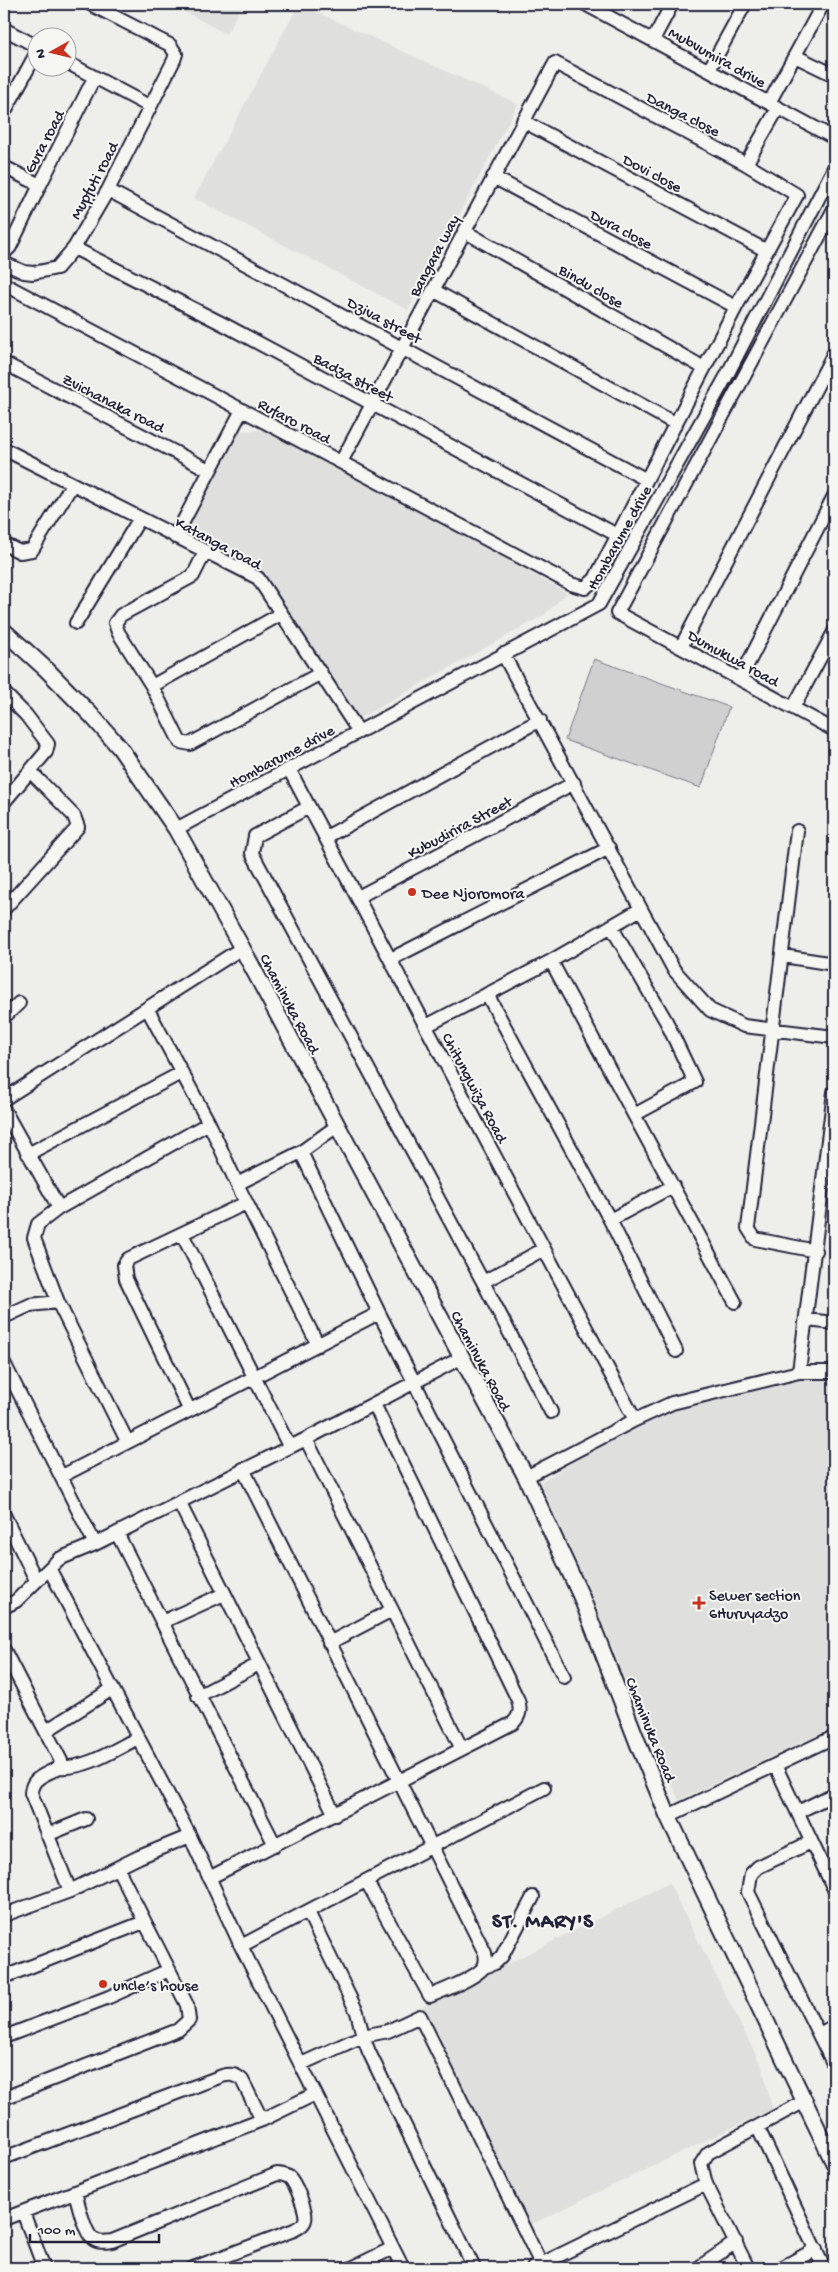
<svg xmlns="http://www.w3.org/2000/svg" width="838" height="2272" font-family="'Gochi Hand',sans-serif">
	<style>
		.built { fill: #dfdfde }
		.green { fill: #d0d0d1; stroke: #797986 }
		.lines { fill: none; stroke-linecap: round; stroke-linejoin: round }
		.minor-casing { stroke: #22223b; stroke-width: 16 }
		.major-casing { stroke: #22223b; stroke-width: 19 }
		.minor { stroke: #f6f6f2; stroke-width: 12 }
		.major { stroke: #f6f6f2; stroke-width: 15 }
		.poi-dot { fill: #c8321e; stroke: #f6f6f2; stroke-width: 2 }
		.labels { text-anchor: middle; stroke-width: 4; stroke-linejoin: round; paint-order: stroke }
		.street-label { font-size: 16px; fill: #22223b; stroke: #f6f6f2 }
		.poi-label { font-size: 16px; fill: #22223b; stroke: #f6f6f2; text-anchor: start }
		.district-label { font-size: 21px; font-weight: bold; letter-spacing: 1px; fill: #22223b; stroke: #f6f6f2 }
	</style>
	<rect width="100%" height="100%" fill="#eeeeeb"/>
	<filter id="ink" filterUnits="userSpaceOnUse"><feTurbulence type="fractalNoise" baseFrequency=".02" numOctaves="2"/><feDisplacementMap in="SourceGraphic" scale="10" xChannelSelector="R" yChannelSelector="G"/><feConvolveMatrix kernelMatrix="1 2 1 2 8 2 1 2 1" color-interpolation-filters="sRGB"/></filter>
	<g filter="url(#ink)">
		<path class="built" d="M170 4H243L226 34Z
			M299 4 518 104 408 310 194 198Z
			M271 430 567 593 544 615 360 718 257 565 185 531 236 431Z
			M800 1380 834 1381V1727L679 1800 634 1703 594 1600 540 1482 680 1397Z
			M669 1883 763 2069 772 2109 530 2225 422 2007Z"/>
		<path class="green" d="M594 659 729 707 701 788 565 740Z"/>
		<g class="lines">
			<g class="minor-casing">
				<path id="minor" d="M585 4 834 138
					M4 29 38 47
					M653 40 672 4
					M795 56 834 75
					M68 63 149 106
					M709 70 745 4
					M769 103 823 4
					M4 113 38 50
					M523 121 767 251
					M746 164 778 108
					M4 167 40 185 94 78
					M493 177 736 307
					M108 190 645 479
					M834 209 617 613 834 730
					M464 231 704 368
					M74 248 225 325 617 535
					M4 253 10 247 40 185
					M4 263 24 272 33 273 57 268 74 248 108 190 174 60 176 54 170 45 90 4
					M4 284 571 584 585 588 595 579 736 307 797 195 746 164 555 63 341 462
					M433 290 676 424
					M4 363 209 470
					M4 449 258 578 359 732
					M175 537 242 410
					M4 544 20 552 32 550 72 485
					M205 552 193 576 121 615 115 623 118 632 152 686 180 742 190 744 321 673
					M76 623 140 518
					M681 647 834 353
					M503 654 674 970 710 1010 744 1026 834 1037
					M740 679 834 496
					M152 686 281 614
					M4 693 26 715 48 744 46 752 4 802
					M793 708 834 632
					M289 769 635 1420
					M309 807 255 836 252 853 483 1282 551 1412
					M176 829 599 604 726 377 834 168
					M797 831 748 1228 755 1239 816 1251
					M326 837 540 720
					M358 897 574 783
					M4 909 78 827 74 816 31 772
					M611 926 666 1021 695 1082 634 1115
					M783 956 834 964
					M391 959 609 848
					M551 961 735 1302
					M487 994 610 1220 676 1351
					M147 1008 209 1123 237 1184
					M4 1017 19 1003
					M426 1026 551 961 641 909
					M4 1099 242 948
					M4 1110 59 1208
					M301 1152 337 1126
					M28 1154 181 1073
					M610 1220 673 1186
					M182 1234 289 1446
					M483 1282 544 1249
					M58 1302 34 1238 38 1224 59 1208 209 1123
					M4 1317 30 1305 58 1302 127 1441
					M807 1320 834 1323
					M318 1345 237 1184 301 1152 379 1313 564 1677
					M4 1363 95 1544
					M799 1372 834 1092
					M189 1409 126 1279 124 1265 128 1259 246 1203
					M306 1439 462 1749
					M243 1469 485 1953C486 1958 487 1963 483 1968 474 1979 444 1990 430 1996L367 1882
					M62 1476 379 1313
					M526 1477 635 1420 672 1403 799 1372H834
					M179 1502 335 1815
					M4 1515 36 1580
					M117 1533 275 1845
					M50 1570 190 1836 241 1946 403 2268
					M4 1607 16 1601 59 1559 95 1544 306 1439 461 1358
					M162 1622 224 1594
					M329 1643 392 1610
					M4 1650 61 1761 59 1767C47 1775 32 1776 31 1793L70 1891
					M198 1696 259 1664
					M46 1731 112 1689
					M775 1765 834 1889
					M59 1767C87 1769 114 1750 138 1738
					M798 1812 834 1794
					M668 1816 834 1737
					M47 1835 86 1819
					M811 1842 758 1867 751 1874 748 1892 834 2065
					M209 1878 513 1723C520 1716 521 1710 518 1700L374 1404
					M308 1912 357 2012 363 2036 369 2052 474 2268
					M4 1915 70 1891 139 1857 190 1836
					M241 1946 544 1788
					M484 1967 495 1963 502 1956 533 1897
					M4 1977 144 1922
					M819 2034 834 2026
					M4 2037 109 1997 169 1970
					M301 2064 363 2036 388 2031 420 2016 541 2264
					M4 2098 178 2030 189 2020 187 2005 118 1869
					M758 2128 824 2268
					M4 2156H9L222 2076C230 2074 235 2074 242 2080L262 2120
					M75 2192C78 2202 84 2231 92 2238 97 2243 105 2242 112 2241L277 2174C281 2174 285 2175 289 2177 295 2182 308 2213 305 2220 304 2225 298 2228 294 2230L193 2268
					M23 2212 44 2268
					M4 2219 262 2120 315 2094
					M352 2268 393 2248
					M533 2268 706 2184
					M698 2268 736 2242
					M748 2268 706 2184 701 2164 708 2153 805 2101
					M781 2268 816 2249"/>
			</g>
			<g class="major-casing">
				<path id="major" d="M4 631 47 670 93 717 120 748 176 829 242 948 526 1477 581 1596 639 1746 668 1816 834 2163"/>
			</g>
			<use href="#minor" class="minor"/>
			<use href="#major" class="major"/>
		</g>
	</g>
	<g class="poi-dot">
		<circle cx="412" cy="892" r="5"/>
		<path d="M696.5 1595.5h5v5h5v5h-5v5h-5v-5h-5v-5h5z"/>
		<circle cx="103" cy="1984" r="5"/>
	</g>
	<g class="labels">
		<g class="street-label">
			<text transform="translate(718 56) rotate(29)" y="6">Mubvumira drive</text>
			<text transform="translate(684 113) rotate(27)" y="6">Danga close</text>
			<text transform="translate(43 141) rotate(-62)" y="6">Gura road</text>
			<text transform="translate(653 172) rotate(28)" y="6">Dovi close</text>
			<text transform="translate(93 180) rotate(-62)" y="6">Mupfuti road</text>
			<text transform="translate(622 228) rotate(28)" y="6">Dura close</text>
			<text transform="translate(433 255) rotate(-62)" y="6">Bangara way</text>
			<text transform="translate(592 285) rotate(30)" y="6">Bindu close</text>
			<text transform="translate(385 319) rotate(28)" y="6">Dziva street</text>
			<text transform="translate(354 376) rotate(28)" y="6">Badza street</text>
			<text transform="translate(114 402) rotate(27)" y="6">Zvichanaka road</text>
			<text transform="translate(295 420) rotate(28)" y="6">Rufaro road</text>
			<text transform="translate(618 537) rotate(-61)" y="6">Hombarume drive</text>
			<text transform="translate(219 542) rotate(28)" y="6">Katanga road</text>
			<text transform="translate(734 657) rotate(29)" y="6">Dumukwa road</text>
			<text transform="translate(281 755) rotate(-28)" y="6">Hombarume drive</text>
			<text transform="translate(459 826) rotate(-28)" y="6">Kubudirira Street</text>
			<text transform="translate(291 1003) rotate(62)" y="6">Chaminuka Road</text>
			<text transform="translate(476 1087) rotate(62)" y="6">Chitungwiza Road</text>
			<text transform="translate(482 1360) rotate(62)" y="6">Chaminuka Road</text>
			<text transform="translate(652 1729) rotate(68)" y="6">Chaminuka Road</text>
		</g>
		<g class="poi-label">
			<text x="422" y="898">Dee Njoromora</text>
			<text x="709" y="1600">Sewer section<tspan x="709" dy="18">6Huruyadzo</tspan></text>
			<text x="113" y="1990">uncle’s house</text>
		</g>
		<g class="district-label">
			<text x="543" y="1927">ST. MARY'S</text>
		</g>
	</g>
	<rect width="838" height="2272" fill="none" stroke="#f6f6f2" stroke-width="20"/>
	<rect x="10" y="10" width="818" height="2252" fill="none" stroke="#22223b" stroke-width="2" filter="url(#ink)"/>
	<g transform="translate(52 52) rotate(262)"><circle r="24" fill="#f6f6f2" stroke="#a1a1a9"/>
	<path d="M0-4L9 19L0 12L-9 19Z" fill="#c8321e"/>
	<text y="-8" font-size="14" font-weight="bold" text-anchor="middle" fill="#22223b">N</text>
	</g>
	<path d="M30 2234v8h129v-8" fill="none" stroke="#22223b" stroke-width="2.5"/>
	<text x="38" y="2234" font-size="15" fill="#22223b" stroke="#f6f6f2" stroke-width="4" paint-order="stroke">100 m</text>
</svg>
